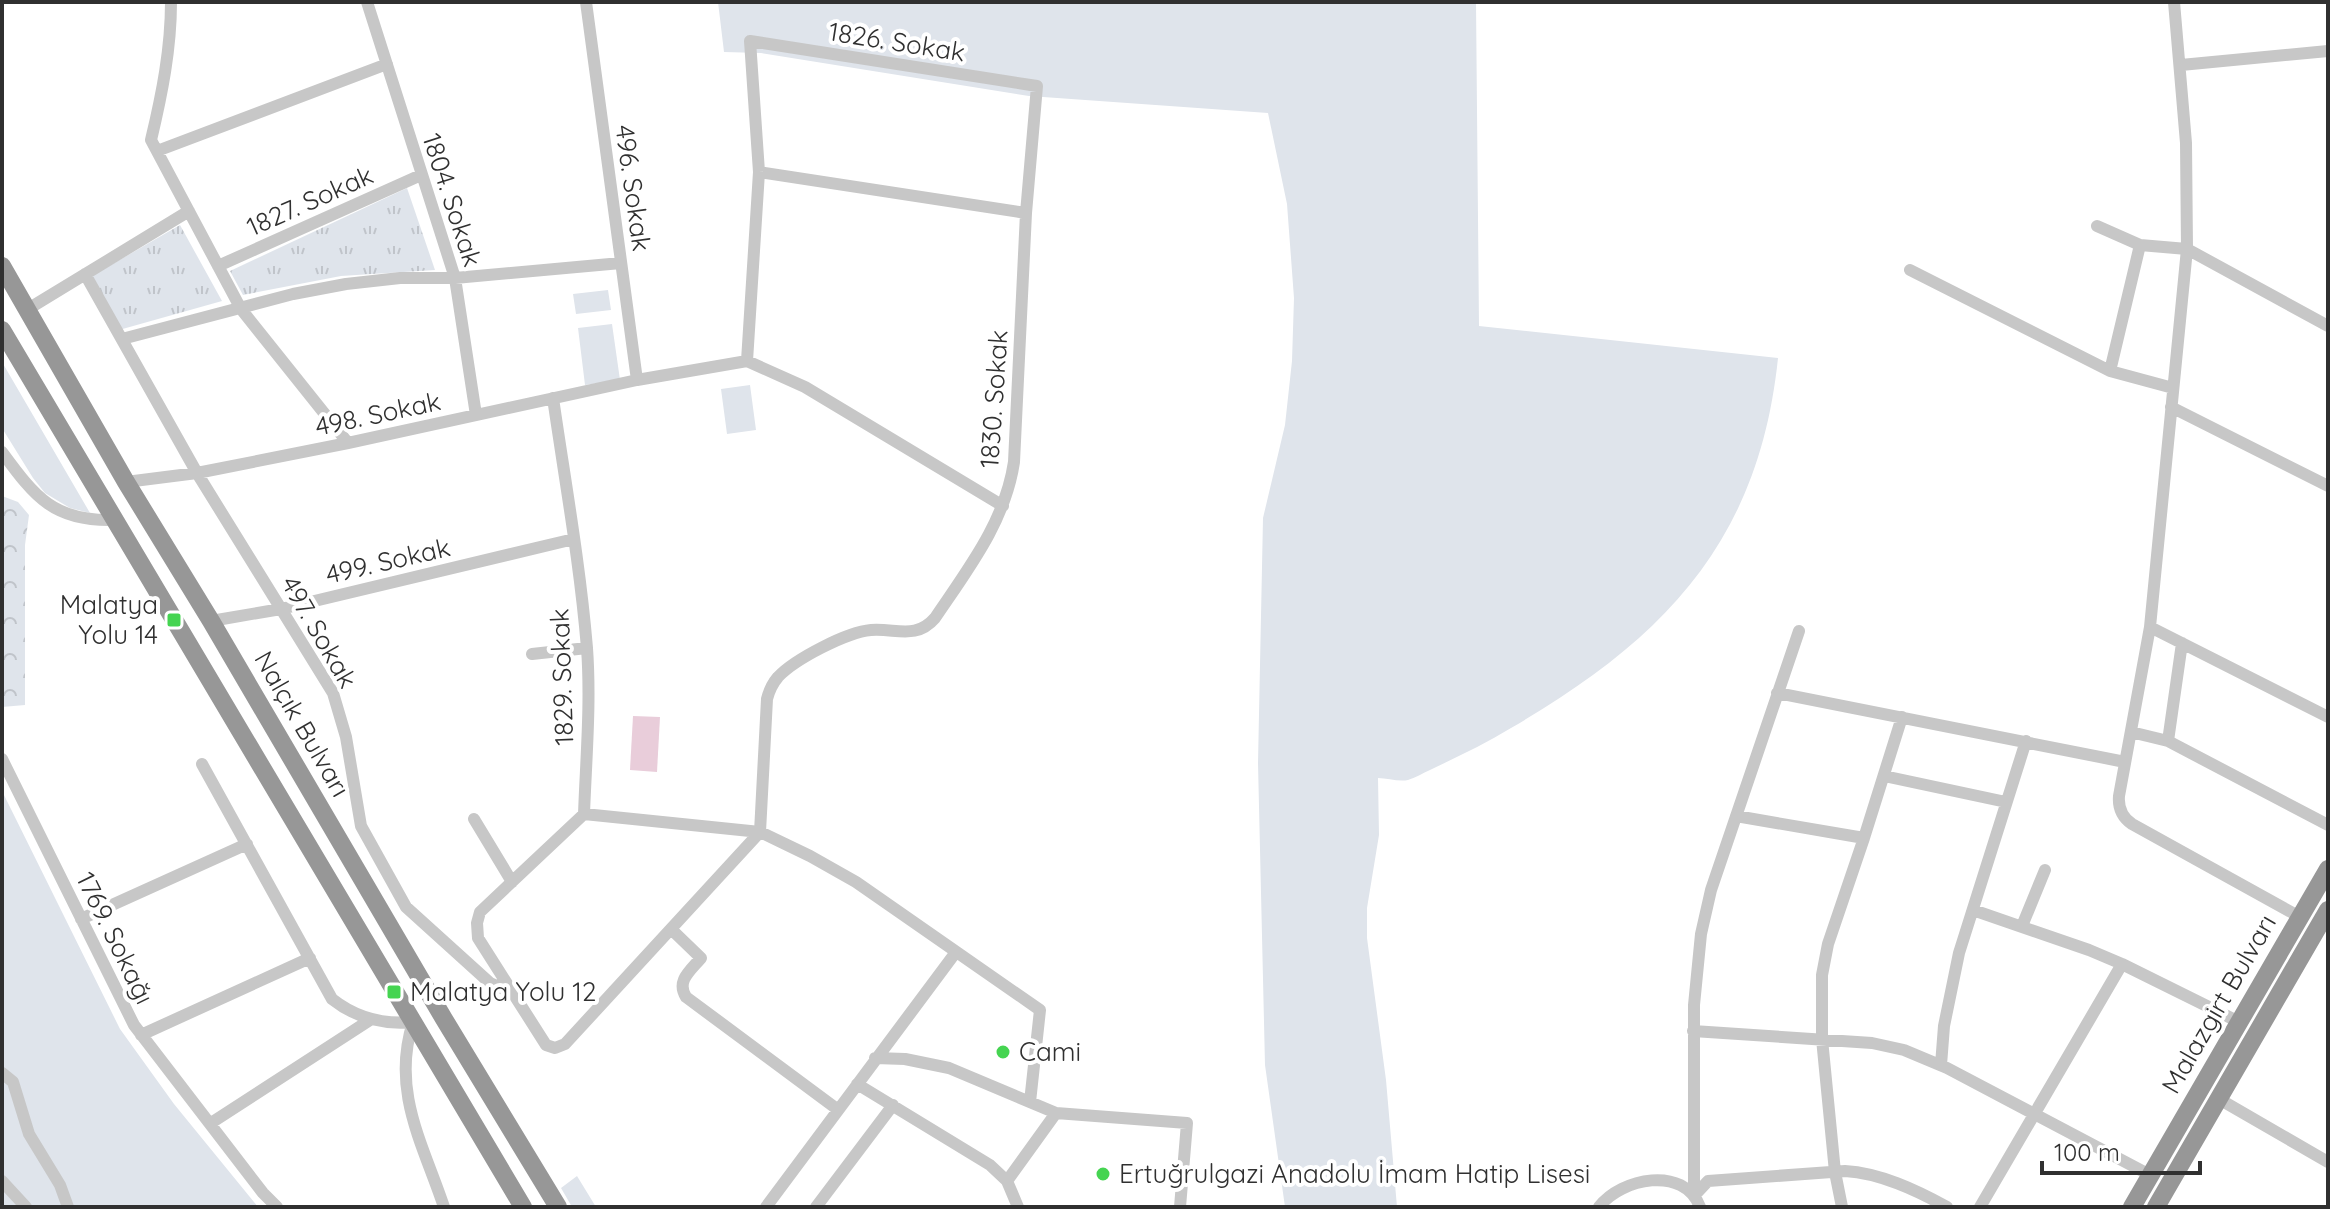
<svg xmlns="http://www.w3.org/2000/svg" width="2330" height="1209" font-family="Quicksand,sans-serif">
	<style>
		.green { fill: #dfe4eb }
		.forest { fill: url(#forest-crowns) }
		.park { fill: url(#park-tufts) }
		.water { fill: #e9cdda }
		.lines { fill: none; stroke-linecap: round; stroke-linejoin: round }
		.minor { stroke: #c7c7c7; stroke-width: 12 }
		.highway { stroke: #979797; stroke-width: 18 }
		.poi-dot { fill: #45d451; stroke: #fff; stroke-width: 3 }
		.labels { text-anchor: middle; stroke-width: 8; stroke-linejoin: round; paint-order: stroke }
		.street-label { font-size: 26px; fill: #303030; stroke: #fff }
		.poi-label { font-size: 26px; fill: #303030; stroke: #fff; text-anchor: start }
	</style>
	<defs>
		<pattern id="forest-crowns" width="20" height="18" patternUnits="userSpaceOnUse" patternTransform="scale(2)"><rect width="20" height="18" fill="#dfe4eb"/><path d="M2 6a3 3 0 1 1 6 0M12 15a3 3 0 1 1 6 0" fill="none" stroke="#c0c4ca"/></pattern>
		<pattern id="park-tufts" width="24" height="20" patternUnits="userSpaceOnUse" patternTransform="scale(2)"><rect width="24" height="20" fill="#dfe4eb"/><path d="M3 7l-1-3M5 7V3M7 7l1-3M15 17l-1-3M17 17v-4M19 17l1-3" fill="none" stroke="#c0c4ca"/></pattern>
	</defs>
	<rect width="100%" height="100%" fill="#fff"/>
	<path class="green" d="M718 2H1476L1479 326 1778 358C1759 542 1664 639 1511 728 1485 744 1457 757 1430 770 1423 773 1415 778 1408 780 1399 782 1387 778 1378 778L1379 835 1367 908V938L1386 1080 1397 1207H1285L1265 1065 1258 763 1263 518 1285 425 1292 361 1294 298 1287 204 1268 113 1029 96 761 53 724 52Z
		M608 290 611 310 576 314 573 294Z
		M612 324 620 380 585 385 578 328Z
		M2 362 90 513 70 508 45 493 33 478 2 428Z
		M750 385 756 430 727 434 721 389Z
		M2 791 120 1029 174 1104 258 1207H2Z
		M577 1176 596 1207H572L561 1188Z"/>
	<path class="forest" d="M2 496 18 502 29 515 25 545V705L2 707Z"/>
	<path class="park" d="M407 188 435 270 341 276 243 295 230 271Z
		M180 225 222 301 119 330 92 276Z"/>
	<path class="water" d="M633 716 660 717 657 772 630 770Z"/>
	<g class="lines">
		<path class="minor" d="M171 2C171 49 162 94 151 140L241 309 348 443
			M367 2 455 278 476 415
			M586 2 637 380
			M2174 2 2186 143 2187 249 2150 627 2119 796C2118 808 2122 817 2132 824L2300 917
			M750 41 1037 86 1026 213 759 172Z
			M2181 65 2328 51
			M157 151 387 64
			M2097 226 2140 245 2187 249 2328 326
			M218 266 421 175
			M1910 270 2110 371 2173 388
			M85 274 197 473 333 693 346 737 361 826 406 907 490 983 513 993
			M28 309 189 211
			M122 339 293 294 346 284 400 278H455L621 263
			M747 361 759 172
			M2110 371 2140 245
			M553 398C565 481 580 564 587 648 591 703 586 759 584 814L480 912 477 923 478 938 546 1045 555 1048 565 1044 760 832 767 699C769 691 772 684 778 677 795 659 847 632 871 630 896 628 916 640 935 618 968 569 1005 522 1014 462L1026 213
			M2171 407 2328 486
			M2 452C35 497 54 522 115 520
			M126 482 197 473 348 443 637 380 747 361 805 387 1003 506
			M211 621 281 609 574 539
			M2150 627 2328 717
			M532 654 587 648
			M1777 693 2125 762
			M2131 732 2168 741 2328 825
			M2168 741 2182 643
			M2 759 134 1025 263 1193 277 1207
			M202 764 332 999C356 1018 382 1025 413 1022 391 1091 423 1144 444 1207
			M1884 776 2006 802
			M584 814 760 832 810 856 856 882 1040 1010 1030 1102
			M1736 816 1864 838
			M474 819 512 882
			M1973 910 2089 950 2122 964 2239 1022
			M81 919 247 844
			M2022 926 2045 870
			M671 929 701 958C690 971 676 981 686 997L837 1109
			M1693 1031 1872 1043 1904 1050 1947 1068 2150 1175
			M141 1035 310 958
			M875 1058 905 1059 949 1068 1056 1113 1187 1123 1180 1207
			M1941 1065 1944 1026 1959 953 2026 741
			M2 1073 13 1082 29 1134 60 1185 68 1207
			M857 1084 990 1165 1007 1181 1018 1207
			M2219 1099 2328 1162
			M211 1123 370 1020
			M2 1181 26 1207
			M1007 1181 1056 1113
			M1694 1196V1005L1701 934 1711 890 1799 631
			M1694 1196 1708 1181 1845 1171C1880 1173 1916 1190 1947 1207
			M766 1207 956 952
			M816 1207 893 1105
			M1599 1207C1621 1178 1684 1165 1700 1207
			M1842 1207 1835 1172 1822 1039V975L1828 944 1864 838 1902 717
			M1980 1207 2122 964"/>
		<path class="highway" d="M2 266 126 482 211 621 444 1019 558 1207
			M2 330 523 1207
			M2132 1207 2328 869
			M2156 1207 2328 910"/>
	</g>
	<g class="poi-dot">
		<rect x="166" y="612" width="16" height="16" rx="4"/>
		<rect x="386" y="984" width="16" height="16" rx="4"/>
		<circle cx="1003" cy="1052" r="8"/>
		<circle cx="1103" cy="1174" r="8"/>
	</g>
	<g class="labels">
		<g class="street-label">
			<text transform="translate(897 42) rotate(9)" y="9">1826. Sokak</text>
			<text transform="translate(633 188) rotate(82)" y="9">496. Sokak</text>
			<text transform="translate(452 200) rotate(72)" y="9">1804. Sokak</text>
			<text transform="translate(310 201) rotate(-24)" y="9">1827. Sokak</text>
			<text transform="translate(994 399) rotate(-86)" y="9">1830. Sokak</text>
			<text transform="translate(378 414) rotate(-12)" y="9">498. Sokak</text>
			<text transform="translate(388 561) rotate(-13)" y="9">499. Sokak</text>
			<text transform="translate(319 632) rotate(60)" y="9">497. Sokak</text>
			<text transform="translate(562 677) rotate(-92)" y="9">1829. Sokak</text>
			<text transform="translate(302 724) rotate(60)" y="9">Nalçık Bulvarı</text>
			<text transform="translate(115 938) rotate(64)" y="9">1769. Sokağı</text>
			<text transform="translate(2219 1004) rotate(-60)" y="9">Malazgirt Bulvarı</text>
		</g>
		<g class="poi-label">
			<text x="158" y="614" text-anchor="end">Malatya<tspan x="158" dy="30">Yolu 14</tspan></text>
			<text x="410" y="1001">Malatya Yolu 12</text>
			<text x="1019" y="1061">Cami</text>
			<text x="1119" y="1183">Ertuğrulgazi Anadolu İmam Hatip Lisesi</text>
		</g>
	</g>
	<rect width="2330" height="1209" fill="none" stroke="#303030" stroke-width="8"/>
	<path d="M2042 1161v12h158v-12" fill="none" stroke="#303030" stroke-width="4"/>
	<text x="2054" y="1161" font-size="24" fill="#303030" stroke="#ffffff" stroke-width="6" paint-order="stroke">100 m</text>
</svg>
